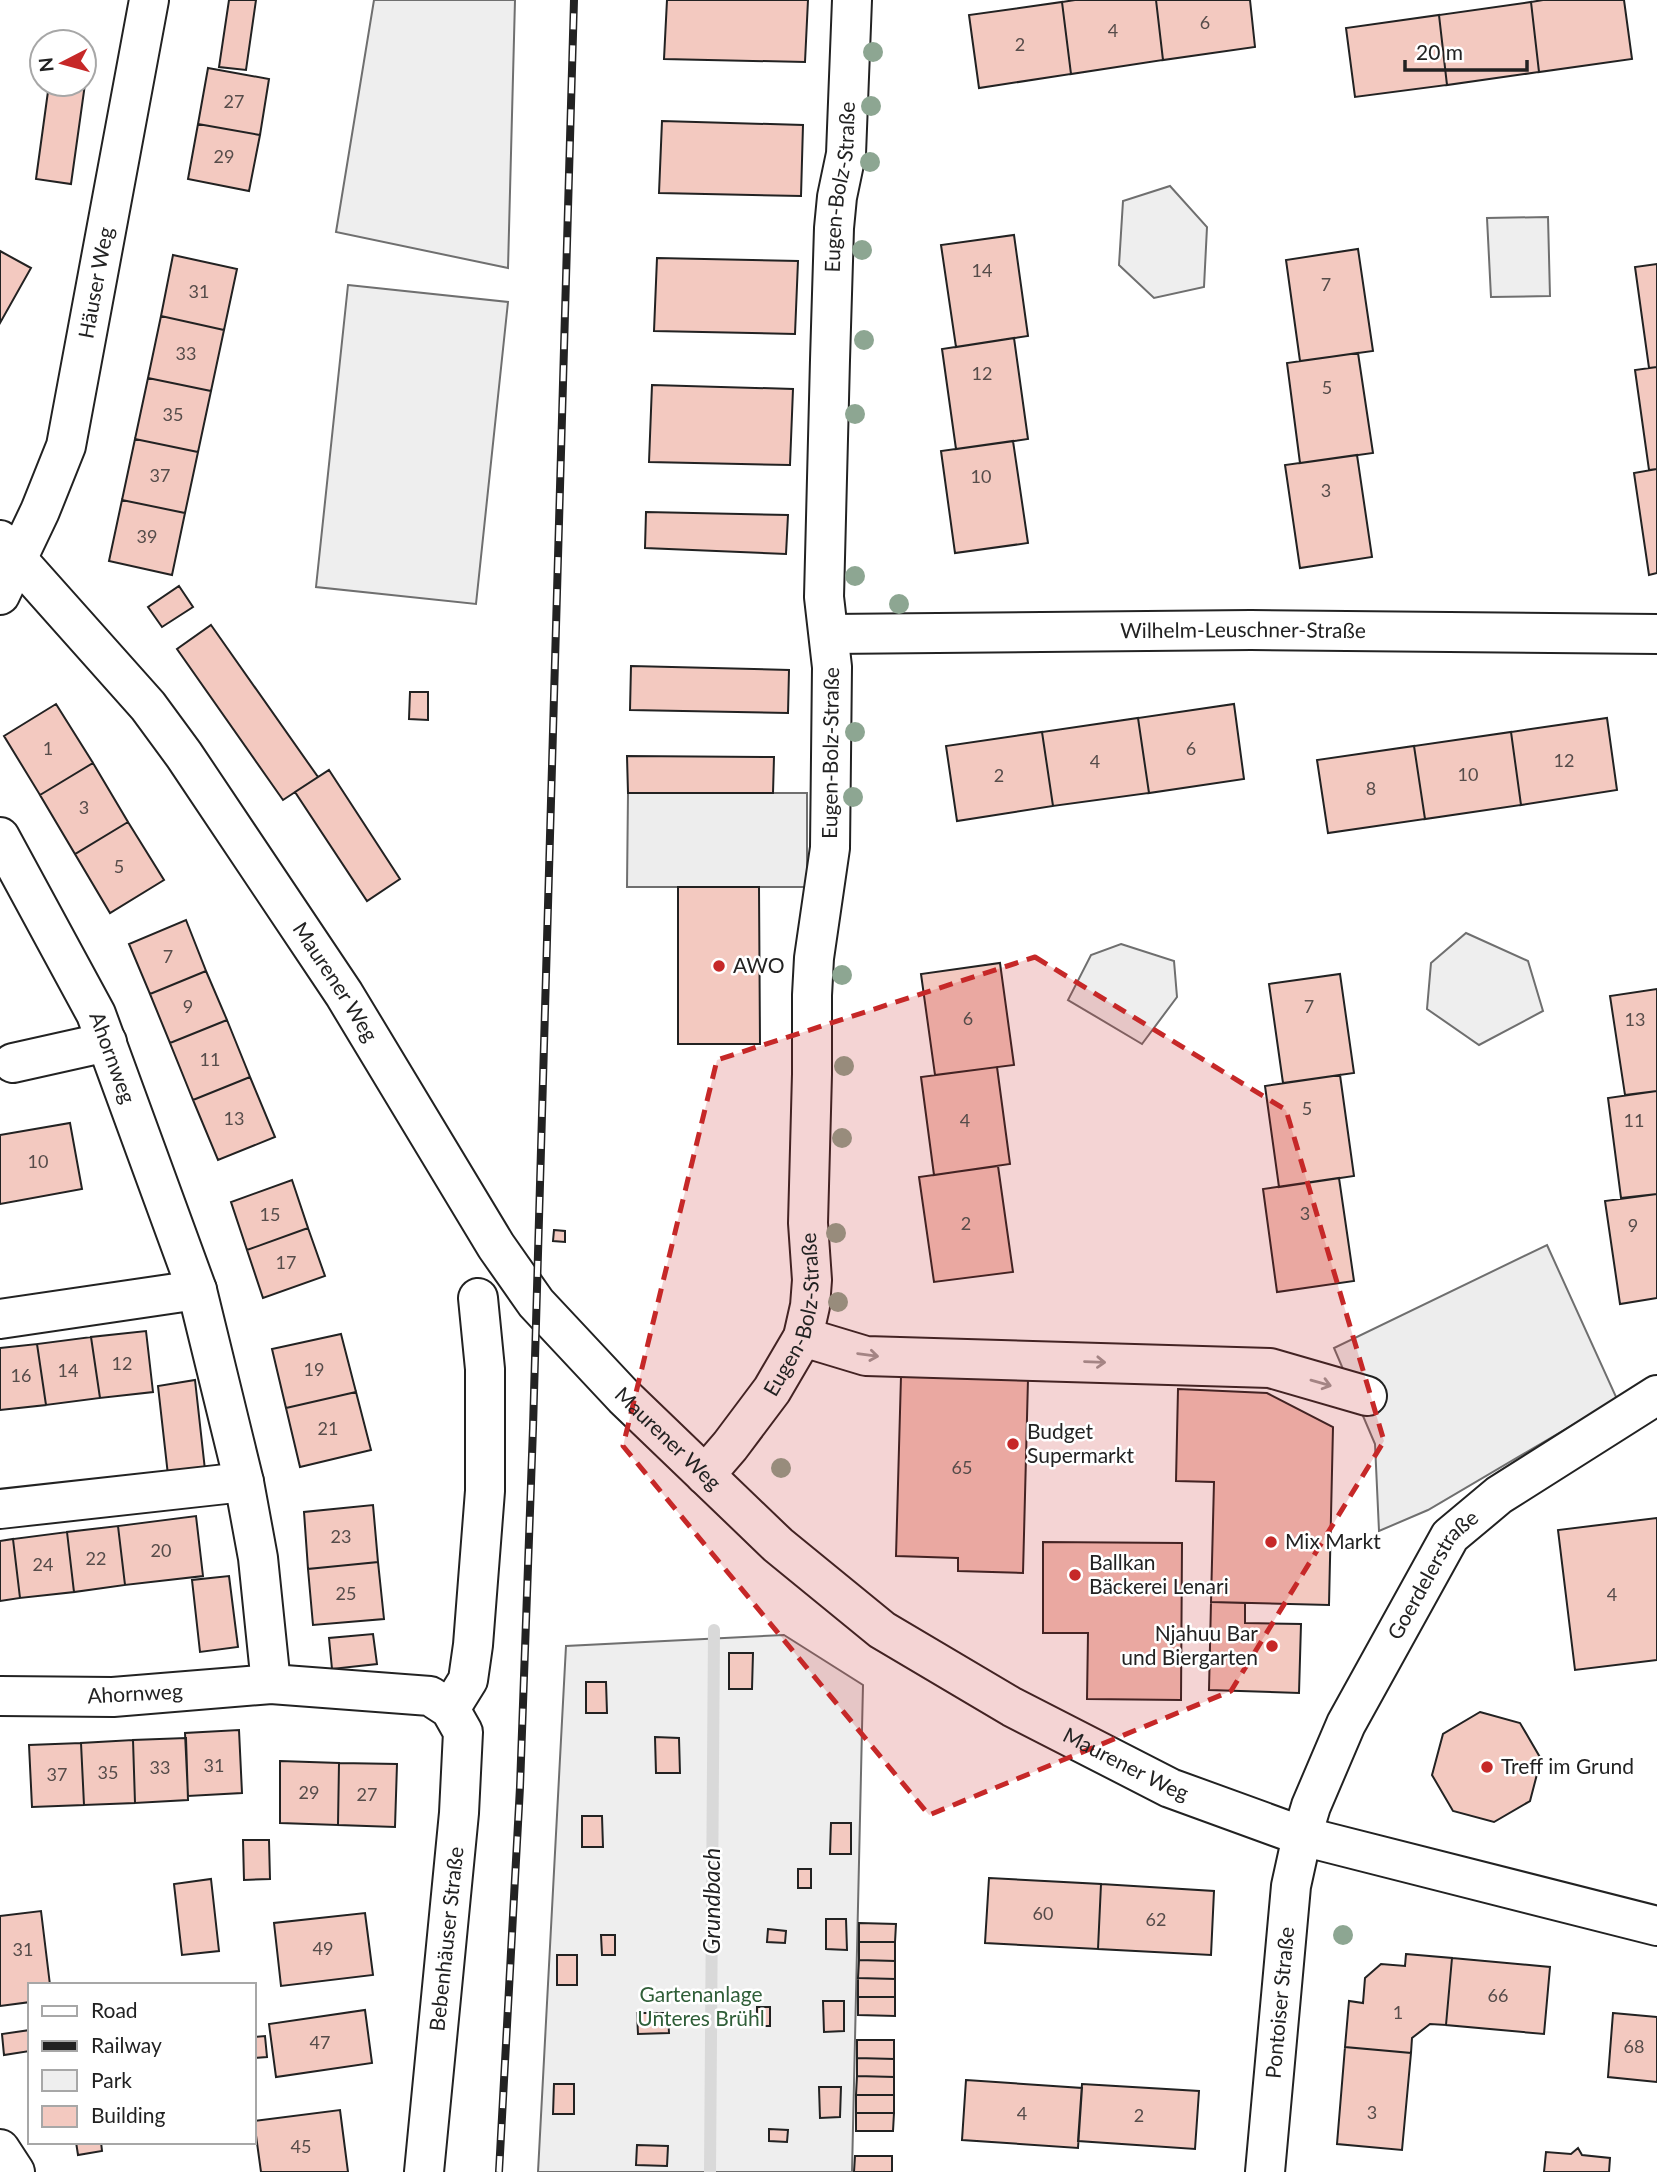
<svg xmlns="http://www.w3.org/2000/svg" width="1657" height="2172" font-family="Lato,sans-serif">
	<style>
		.green { fill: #eee; stroke: #6f6f6f; stroke-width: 2 }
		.parking { fill: #ededed; stroke: #6f6f6f; stroke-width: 2 }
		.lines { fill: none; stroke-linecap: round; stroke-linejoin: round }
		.stream { stroke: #d9d9d9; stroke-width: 12 }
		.building { fill: #f3c9c0; stroke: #222; stroke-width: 2 }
		.minor-casing { stroke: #222; stroke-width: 42 }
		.minor { stroke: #fff; stroke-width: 38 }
		.rail-casing { stroke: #222; stroke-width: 8 }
		.rail { stroke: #fff; stroke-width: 5; stroke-dasharray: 16; stroke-linecap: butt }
		.tree { fill: #8da692 }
		.oneway { stroke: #9c9c9c }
		.marked { fill: #c62828; fill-opacity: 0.2; stroke: #c62828; stroke-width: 5; stroke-dasharray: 14 9; stroke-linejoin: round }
		.poi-dot { fill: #c62828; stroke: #fff; stroke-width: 2.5 }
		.labels { text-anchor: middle; stroke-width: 5; stroke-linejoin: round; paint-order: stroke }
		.number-label { font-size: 18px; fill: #564c4a }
		.street-label { font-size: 21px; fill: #222; stroke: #fff }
		.poi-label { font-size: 21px; fill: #222; stroke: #fff; text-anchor: start }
		.park-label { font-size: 21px; fill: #2f5e38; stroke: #fff }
		.water-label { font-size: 23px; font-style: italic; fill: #222; stroke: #fff }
	</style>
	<rect width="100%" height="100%" fill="#fff"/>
	<path class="green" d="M374 0H515L508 268 336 232Z
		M1170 186 1207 227 1204 287 1154 298 1119 265 1123 201Z
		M1548 217 1550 296 1491 297 1487 218Z
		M348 285 508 302 476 604 316 587Z
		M1466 933 1528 961 1543 1011 1479 1045 1427 1009 1431 963Z
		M1121 944 1174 961 1177 997 1142 1044 1068 1000 1091 955Z
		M784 1635 863 1685 852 2172H538L566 1646Z"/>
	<path class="parking" d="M628 793H807V887H627Z
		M1547 1245 1617 1399 1428 1510 1379 1531 1375 1444 1334 1348Z"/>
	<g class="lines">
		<path class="stream" d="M710 2172 714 1630"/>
	</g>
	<path class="building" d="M229 0H256L246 70 219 67Z
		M667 0H808L805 62 664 59Z
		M1075 0H1156L1163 60 1071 74 1062 2Z
		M1156 0H1250L1255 47 1163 60Z
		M1543 0H1624L1632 59 1539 72 1531 2Z
		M1062 2 1071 74 979 88 969 15Z
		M1531 2 1539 72 1447 85 1439 15Z
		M1439 15 1447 85 1355 97 1346 28Z
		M208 68 269 79 260 135 198 124Z
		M49 84H85L71 184 36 179Z
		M662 121 803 125 801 196 659 193Z
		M198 124 260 135 249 191 188 179Z
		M1014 235 1028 336 956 347 941 245Z
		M1358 249 1373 351 1300 361 1286 260Z
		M0 251 31 268 0 323Z
		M173 255 237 269 224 330 161 316Z
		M657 258 798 261 795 334 654 331Z
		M1657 264V367L1649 368 1635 267Z
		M161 316 224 330 211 391 148 378Z
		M1014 338 1028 439 956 449 942 349Z
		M1358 353 1373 453 1300 463 1287 363Z
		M1657 367V469L1649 470 1635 370Z
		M148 378 211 391 198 452 135 439Z
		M652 385 793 389 790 465 649 462Z
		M135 439 198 452 185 513 122 500Z
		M1013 441 1028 543 955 553 941 451Z
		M1357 455 1372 557 1300 568 1285 465Z
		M1657 469V573L1649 575 1634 473Z
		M122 500 185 513 172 575 109 561Z
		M646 512 788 515 786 554 645 548Z
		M179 586 193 607 162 627 148 607Z
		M211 625 318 777 283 800 177 649Z
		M631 666 789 670 788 713 630 710Z
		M410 692H428V720L409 719Z
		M56 704 93 763 40 795 4 736Z
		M1234 704 1244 779 1149 793 1138 718Z
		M1138 718 1149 793 1053 806 1042 732Z
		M1607 718 1617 790 1521 805 1511 732Z
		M1042 732 1053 806 957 821 946 746Z
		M1511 732 1521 805 1425 819 1414 746Z
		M1414 746 1425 819 1328 833 1317 760Z
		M627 756 774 757 773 793H628Z
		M93 763 128 822 75 854 40 795Z
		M329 770 400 879 367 901 295 792Z
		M128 822 164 880 110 913 75 854Z
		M678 887H759L760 1044H678Z
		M186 920 206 971 150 994 129 944Z
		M1000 963 1014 1065 935 1075 921 974Z
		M206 971 227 1020 170 1043 150 994Z
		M1340 974 1354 1073 1283 1083 1269 984Z
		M1657 989V1091L1625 1095 1610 996Z
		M227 1020 250 1077 193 1100 170 1043Z
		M997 1067 1010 1164 934 1175 921 1077Z
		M1340 1075 1354 1176 1279 1187 1265 1086Z
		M250 1077 275 1137 218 1160 193 1100Z
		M1657 1091V1194L1621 1198 1608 1098Z
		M70 1123 82 1189 0 1204V1135Z
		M998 1166 1013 1272 934 1282 919 1177Z
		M1339 1178 1354 1281 1277 1292 1263 1189Z
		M292 1180 308 1228 247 1250 231 1202Z
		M1657 1194V1298L1620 1304 1605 1201Z
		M308 1228 325 1276 263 1298 247 1250Z
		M554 1230 565 1231V1242L553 1241Z
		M146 1331 153 1392 100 1398 91 1337Z
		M341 1334 356 1392 286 1408 272 1349Z
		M91 1337 100 1398 46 1405 37 1344Z
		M37 1344 46 1405 0 1410V1348Z
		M901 1376 1028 1379 1023 1573 958 1571V1558L896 1556Z
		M195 1380 205 1470 168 1475 158 1386Z
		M1178 1389 1267 1393 1333 1427 1329 1605 1211 1602 1214 1482 1176 1481Z
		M356 1392 371 1450 300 1467 286 1408Z
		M373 1505 378 1562 308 1569 304 1512Z
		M196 1516 203 1576 125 1585 118 1526Z
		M1657 1518V1660L1575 1670 1558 1530Z
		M118 1526 125 1585 74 1592 67 1532Z
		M67 1532 74 1592 20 1598 13 1539Z
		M13 1539 20 1598 0 1601V1541Z
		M1043 1542 1182 1543 1181 1700 1087 1699 1088 1633H1043Z
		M378 1562 384 1619 313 1625 308 1569Z
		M229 1576 238 1647 200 1652 192 1580Z
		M1211 1602 1245 1603V1623L1301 1624 1299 1693 1209 1690Z
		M373 1634 377 1664 332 1669 329 1638Z
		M729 1653H753L752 1689H729Z
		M586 1682H606L607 1713H586Z
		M1480 1712 1520 1723 1541 1759 1530 1801 1494 1822 1453 1811 1432 1775 1443 1734Z
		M239 1730 242 1793 188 1796 185 1733Z
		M655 1737 679 1738 680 1773H656Z
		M186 1738 188 1800 135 1803 133 1740Z
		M133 1740 135 1803 84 1805 81 1743Z
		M81 1743 84 1805 32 1807 29 1745Z
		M280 1761 339 1763 338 1825 280 1823Z
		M339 1763 397 1764 395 1827 338 1825Z
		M582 1816H602L603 1847H582Z
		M831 1823H851V1854H830Z
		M243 1840H269L270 1879 244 1880Z
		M798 1869H811V1888H798Z
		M989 1878 1101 1884 1098 1949 985 1943Z
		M211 1879 219 1951 182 1955 174 1884Z
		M1101 1884 1214 1891 1211 1955 1098 1949Z
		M41 1911 50 1985H30V2002L0 2006V1916Z
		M365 1913 373 1975 281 1986 274 1923Z
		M826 1919H846L847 1950 826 1949Z
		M859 1923 896 1924 895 1942H859Z
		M768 1929 786 1931 785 1943 767 1942Z
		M601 1935H615V1955H602Z
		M859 1942H895V1961L859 1960Z
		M1406 1954 1452 1958 1446 2025 1430 2024 1412 2038 1411 2053 1345 2047 1349 2001 1363 2003 1365 1978 1381 1964 1405 1966Z
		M557 1955H577V1985H557Z
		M1452 1958 1550 1967 1544 2034 1446 2025Z
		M859 1960 895 1961V1979L858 1978Z
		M858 1978 895 1979V1997H858Z
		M858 1997H895V2016L858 2015Z
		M823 2001H844V2031L824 2032Z
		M757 2007H770V2026H757Z
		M365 2010 372 2063 276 2077 269 2024Z
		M637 2013H668L669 2033 638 2034Z
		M1613 2013 1657 2017V2082L1608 2077Z
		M30 2030V2051L4 2055 2 2034Z
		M265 2036 267 2057 254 2058V2037Z
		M857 2040H894V2059L857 2058Z
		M1345 2047 1411 2053 1402 2150 1337 2144Z
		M857 2058 894 2059V2077L857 2076Z
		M857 2076 894 2077V2095H856Z
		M966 2080 1082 2088 1078 2148 962 2140Z
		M554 2084H574V2114H553Z
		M1082 2084 1199 2091 1195 2149 1078 2141Z
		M819 2087H841L840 2117 820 2118Z
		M856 2095H894V2113H856Z
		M340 2110 348 2172H261L254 2121Z
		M856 2113H894L893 2131H856Z
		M769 2129 788 2130 787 2142 769 2141Z
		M76 2142H101L102 2151 78 2155Z
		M637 2145 668 2146 667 2166 636 2165Z
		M1578 2148 1582 2155 1610 2158 1609 2172H1544L1546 2152 1571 2154Z
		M855 2156H892V2172H854Z"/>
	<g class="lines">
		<g class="minor-casing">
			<g id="minor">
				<path id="s1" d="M0 540 148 706 184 755 344 994 496 1246 536 1303 624 1397 778 1545 882 1630 1012 1707 1170 1788 1302 1836 1657 1926"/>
				<path id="s2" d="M0 595 40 511 66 446 149 0"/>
				<path id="s3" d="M830 634 1251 630 1657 634"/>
				<path id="s4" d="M0 837 96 1014 197 1290 244 1482 258 1558 271 1684 113 1697 0 1696"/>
				<path d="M13 1063 107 1042"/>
				<path d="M0 1319 197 1290"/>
				<path d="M803 1337 866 1356 1270 1368 1367 1396"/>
				<path id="s5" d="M705 1475 730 1446 772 1390 803 1337 810 1306 812 1280 808 1223 812 1074V995L814 958 830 848 832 667 824 597 830 360 834 228 837 197 846 154 852 0"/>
				<path d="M0 1509 244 1482"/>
				<path d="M271 1684 430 1696 450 1709 463 1732 459 1813 424 2172"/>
				<path d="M450 1709 468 1680 473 1645 485 1491V1369L478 1298"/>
				<path d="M0 2149 15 2172"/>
				<path id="s6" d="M1265 2172 1291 1886 1302 1836 1311 1806 1346 1724 1450 1536 1499 1495 1657 1395"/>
			</g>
		</g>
		<use href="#minor" class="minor"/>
		<g class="rail-casing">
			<path id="rail" d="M499 2172 520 1787 533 1428 574 0"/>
		</g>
		<use href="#rail" class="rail"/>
	</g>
	<g class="tree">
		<circle cx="873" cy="52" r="10"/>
		<circle cx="871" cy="106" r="10"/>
		<circle cx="870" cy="162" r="10"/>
		<circle cx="862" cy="250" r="10"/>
		<circle cx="864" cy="340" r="10"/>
		<circle cx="855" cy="414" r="10"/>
		<circle cx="855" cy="576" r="10"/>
		<circle cx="899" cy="604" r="10"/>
		<circle cx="855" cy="732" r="10"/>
		<circle cx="853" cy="797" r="10"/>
		<circle cx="842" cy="975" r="10"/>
		<circle cx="844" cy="1066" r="10"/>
		<circle cx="842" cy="1138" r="10"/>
		<circle cx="836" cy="1233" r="10"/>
		<circle cx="838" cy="1302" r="10"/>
		<circle cx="781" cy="1468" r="10"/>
		<circle cx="1343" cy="1935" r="10"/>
	</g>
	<defs><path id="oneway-shaft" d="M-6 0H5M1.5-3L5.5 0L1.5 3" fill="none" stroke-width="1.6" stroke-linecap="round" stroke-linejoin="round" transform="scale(1.75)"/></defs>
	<g class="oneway">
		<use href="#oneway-shaft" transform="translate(868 1355) rotate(8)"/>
		<use href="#oneway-shaft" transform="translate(1095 1362) rotate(2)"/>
		<use href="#oneway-shaft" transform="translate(1321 1383) rotate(16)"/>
	</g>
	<path class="marked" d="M1035 957 1286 1110 1384 1441 1231 1691 929 1815 623 1446 717 1060Z"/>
	<g class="poi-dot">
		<circle cx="719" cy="966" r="7"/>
		<circle cx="1013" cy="1444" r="7"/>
		<circle cx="1271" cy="1542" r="7"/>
		<circle cx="1075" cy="1575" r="7"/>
		<circle cx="1272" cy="1646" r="7"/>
		<circle cx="1487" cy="1767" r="7"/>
	</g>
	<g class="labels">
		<g class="number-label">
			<text x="1205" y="29">6</text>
			<text x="1113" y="37">4</text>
			<text x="1020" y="51">2</text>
			<text x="234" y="108">27</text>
			<text x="224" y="163">29</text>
			<text x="982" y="277">14</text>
			<text x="1326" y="291">7</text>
			<text x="199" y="298">31</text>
			<text x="186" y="360">33</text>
			<text x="982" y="380">12</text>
			<text x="1327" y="394">5</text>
			<text x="173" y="421">35</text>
			<text x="160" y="482">37</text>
			<text x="981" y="483">10</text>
			<text x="1326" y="497">3</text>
			<text x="147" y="543">39</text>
			<text x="48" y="755">1</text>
			<text x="1191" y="755">6</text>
			<text x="1564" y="767">12</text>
			<text x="1095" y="768">4</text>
			<text x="1468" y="781">10</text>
			<text x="999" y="782">2</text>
			<text x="1371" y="795">8</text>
			<text x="84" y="814">3</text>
			<text x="119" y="873">5</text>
			<text x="168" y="963">7</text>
			<text x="188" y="1013">9</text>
			<text x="1309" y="1013">7</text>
			<text x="968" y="1025">6</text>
			<text x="1635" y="1026">13</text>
			<text x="210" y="1066">11</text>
			<text x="1307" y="1115">5</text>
			<text x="234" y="1125">13</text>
			<text x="965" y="1127">4</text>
			<text x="1634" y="1127">11</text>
			<text x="38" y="1168">10</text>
			<text x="1305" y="1220">3</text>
			<text x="270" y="1221">15</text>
			<text x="966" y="1230">2</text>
			<text x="1633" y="1232">9</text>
			<text x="286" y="1269">17</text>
			<text x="122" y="1370">12</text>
			<text x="314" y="1376">19</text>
			<text x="68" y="1377">14</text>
			<text x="21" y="1382">16</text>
			<text x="328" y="1435">21</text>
			<text x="962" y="1474">65</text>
			<text x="341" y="1543">23</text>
			<text x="161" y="1557">20</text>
			<text x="96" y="1565">22</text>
			<text x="43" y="1571">24</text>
			<text x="346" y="1600">25</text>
			<text x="1612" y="1601">4</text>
			<text x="214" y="1772">31</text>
			<text x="160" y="1774">33</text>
			<text x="108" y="1779">35</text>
			<text x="57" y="1781">37</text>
			<text x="309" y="1799">29</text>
			<text x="367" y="1801">27</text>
			<text x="1043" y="1920">60</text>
			<text x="1156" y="1926">62</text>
			<text x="323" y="1955">49</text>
			<text x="23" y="1956">31</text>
			<text x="1498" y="2002">66</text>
			<text x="1398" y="2019">1</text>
			<text x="320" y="2049">47</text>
			<text x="1634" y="2053">68</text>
			<text x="1372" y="2119">3</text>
			<text x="1022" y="2120">4</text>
			<text x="1139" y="2122">2</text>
			<text x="301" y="2153">45</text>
		</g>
		<g class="street-label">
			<text dy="7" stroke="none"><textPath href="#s5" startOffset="1323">Eugen-Bolz-Straße</textPath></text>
			<text dy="7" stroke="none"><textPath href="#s2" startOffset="329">Häuser Weg</textPath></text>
			<text dy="7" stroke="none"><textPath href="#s3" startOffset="413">Wilhelm-Leuschner-Straße</textPath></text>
			<text dy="7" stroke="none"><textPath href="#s5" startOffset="756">Eugen-Bolz-Straße</textPath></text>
			<text dy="7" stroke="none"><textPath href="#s1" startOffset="556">Maurener Weg</textPath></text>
			<text dy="7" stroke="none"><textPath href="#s4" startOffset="248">Ahornweg</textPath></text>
			<text dy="7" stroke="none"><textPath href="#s5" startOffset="189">Eugen-Bolz-Straße</textPath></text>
			<text dy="7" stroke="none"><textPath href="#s1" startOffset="1124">Maurener Weg</textPath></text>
			<text dy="7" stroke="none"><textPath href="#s6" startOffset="632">Goerdelerstraße</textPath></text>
			<text transform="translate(135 1694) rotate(-3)" y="7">Ahornweg</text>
			<text dy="7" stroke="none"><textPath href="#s1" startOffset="1690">Maurener Weg</textPath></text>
			<text transform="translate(447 1939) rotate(-84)" y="7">Bebenhäuser Straße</text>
			<text dy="7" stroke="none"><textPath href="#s6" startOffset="170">Pontoiser Straße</textPath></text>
		</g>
		<g class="poi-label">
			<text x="733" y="973">AWO</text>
			<text x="1027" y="1439">Budget<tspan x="1027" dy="24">Supermarkt</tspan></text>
			<text x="1285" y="1549">Mix Markt</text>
			<text x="1089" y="1570">Ballkan<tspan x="1089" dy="24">Bäckerei Lenari</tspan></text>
			<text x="1258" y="1641" text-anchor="end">Njahuu Bar<tspan x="1258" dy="24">und Biergarten</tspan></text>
			<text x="1501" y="1774">Treff im Grund</text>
		</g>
		<g class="park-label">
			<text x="701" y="2002">Gartenanlage<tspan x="701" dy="24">Unteres Brühl</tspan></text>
		</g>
		<g class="water-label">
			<text transform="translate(712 1901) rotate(-90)" y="8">Grundbach</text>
		</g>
	</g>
	<rect x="28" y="1983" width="228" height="161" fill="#ffffff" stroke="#a7a7a7" stroke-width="2"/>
	<rect x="42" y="2006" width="35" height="10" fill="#ffffff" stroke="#a7a7a7" stroke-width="2"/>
	<text x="91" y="2018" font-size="21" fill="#222222">Road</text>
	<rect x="42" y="2041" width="35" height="10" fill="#222222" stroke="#a7a7a7" stroke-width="2"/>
	<text x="91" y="2053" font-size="21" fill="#222222">Railway</text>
	<rect x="42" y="2070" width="35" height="21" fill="#eeeeee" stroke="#a7a7a7" stroke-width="2"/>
	<text x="91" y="2088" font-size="21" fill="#222222">Park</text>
	<rect x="42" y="2106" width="35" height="21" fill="#f3c9c0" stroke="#a7a7a7" stroke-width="2"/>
	<text x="91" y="2123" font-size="21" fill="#222222">Building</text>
	<g transform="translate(63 63) rotate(264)"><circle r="33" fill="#ffffff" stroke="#a7a7a7" stroke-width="2"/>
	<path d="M0-5L12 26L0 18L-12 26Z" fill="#c62828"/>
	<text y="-10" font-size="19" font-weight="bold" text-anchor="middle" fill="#222222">N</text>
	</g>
	<path d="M1405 60v10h122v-10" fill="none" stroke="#222222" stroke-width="3.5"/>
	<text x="1416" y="60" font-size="21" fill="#222222" stroke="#ffffff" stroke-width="5" paint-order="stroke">20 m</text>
</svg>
